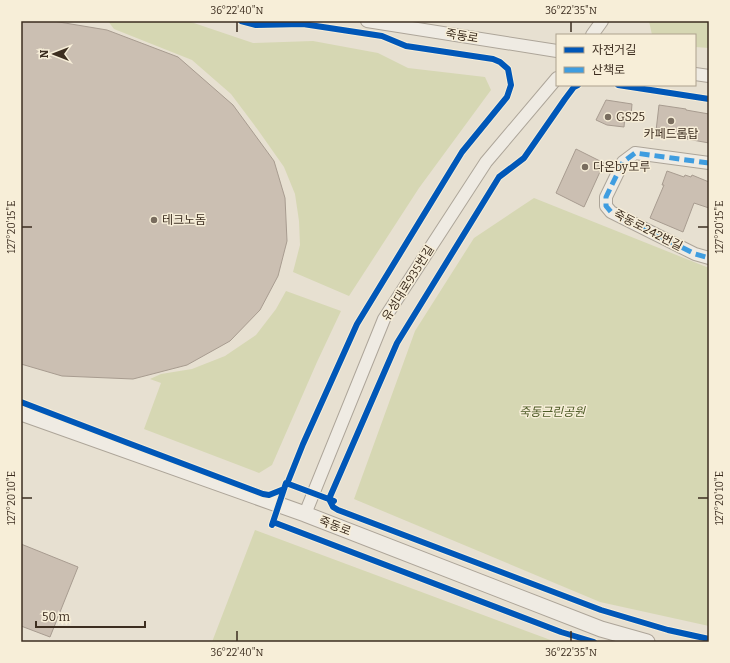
<svg xmlns="http://www.w3.org/2000/svg" width="730" height="663" font-family="Bitter,'Noto Sans KR',serif">
	<style>
		.green { fill: #d6d7b3 }
		.building { fill: #cbbfb2; stroke: #a89c90 }
		.lines { fill: none; stroke-linecap: round; stroke-linejoin: round }
		.minor-casing { stroke: #ada599; stroke-width: 14 }
		.tertiary-casing { stroke: #ada599; stroke-width: 17 }
		.minor { stroke: #efebe3; stroke-width: 12 }
		.tertiary { stroke: #efebe3; stroke-width: 15 }
		.quiet { stroke: #3f9de0; stroke-width: 5; stroke-dasharray: 10 5; stroke-linecap: butt }
		.cycleway-casing { stroke: #f7eed8; stroke-width: 8 }
		.cycleway { stroke: #0057b8; stroke-width: 6 }
		.ticks { fill: none; stroke: #3d2e20; stroke-width: 1.5 }
		.poi-dot { fill: #786c5e; stroke: #f7eed8; stroke-width: 1.5 }
		.labels { text-anchor: middle; stroke-width: 3; stroke-linejoin: round; paint-order: stroke }
		.street-label { font-size: 12px; fill: #3d2e20; stroke: #f7eed8 }
		.poi-label { font-size: 12px; fill: #3d2e20; stroke: #f7eed8; text-anchor: start }
		.park-label { font-size: 12px; font-style: italic; fill: #4d5a26; stroke: #f7eed8 }
		.neatline { fill: none; stroke: #3d2e20; stroke-width: 1.5 }
		.ticks-label { font-size: 10px; text-anchor: middle; fill: #3d2e20 }
	</style>
	<rect width="100%" height="100%" fill="#e7e0d1"/>
	<path class="green" d="M108 21H188L253 43 313 41 378 53 408 68 485 77 491 90 419 188 349 296 293 272 300 245 299 221 295 194 284 167 258 130 231 94 192 60 114 29Z
		M649 21H709V48L695 47V35H652Z
		M534 198 709 268V626L600 602 354 499 415 331 474 238Z
		M286 291 341 311 317 362 272 465 259 473 144 429 161 383 150 379 161 374 192 369 225 356 256 335 276 309Z
		M255 530 556 642H212Z"/>
	<path class="building" d="M21 21H53L107 30 178 57 233 105 274 161 285 198 287 241 278 276 260 310 230 341 187 365 133 379 62 376 21 364Z
		M606 100 632 104 631 116H625L624 127 607 125 596 120Z
		M659 105 686 109V110L709 114V143L687 139 688 135 656 131Z
		M576 149 604 163 584 207 556 193Z
		M667 171 684 177 685 175 691 177 692 175 709 182V208L694 203 683 232 650 218 664 185H662Z
		M21 544 78 567 50 637 21 626Z"/>
	<g class="lines">
		<g class="minor-casing">
			<path id="minor" d="M367 21 557 51
				M592 35 602 21
				M695 74 709 76
				M709 163 635 153 623 162 606 197V206L611 212 695 254 709 258
				M305 514 384 319 486 162 557 78"/>
		</g>
		<g class="tertiary-casing">
			<path id="tertiary" d="M21 413 305 514 601 629 647 642"/>
		</g>
		<use href="#minor" class="minor"/>
		<use href="#tertiary" class="tertiary"/>
		<path class="quiet" d="M709 163 635 153 623 162 606 197V206L611 212 695 254 709 258"/>
		<g class="cycleway-casing">
			<path id="cycleway" d="M241 21 256 25 303 24 382 36 406 46 493 59 500 62 508 69 511 85 507 97 462 152 357 324 303 444 287 484
				M618 85 709 99
				M21 402 128 443 263 494 269 495 284 489
				M329 499 397 343 499 177 524 158 565 99 574 87 578 85
				M329 499 333 507 338 510 601 610 668 630 709 639
				M273 522 561 632 594 642
				M272 525 286 483 334 501"/>
		</g>
		<use href="#cycleway" class="cycleway"/>
	</g>
	<path class="ticks" d="M237 22V32M571 22V32M22 227H32M698 227H708M22 498H32M698 498H708M237 631V641M571 631V641"/>
	<g class="poi-dot">
		<circle cx="608" cy="117" r="4"/>
		<circle cx="671" cy="121" r="4"/>
		<circle cx="585" cy="167" r="4"/>
		<circle cx="154" cy="220" r="4"/>
	</g>
	<g class="labels">
		<g class="street-label">
			<text transform="translate(462 36) rotate(9)" y="4">죽동로</text>
			<text transform="translate(648 230) rotate(27)" y="4">죽동로242번길</text>
			<text transform="translate(408 283) rotate(-58)" y="4">유성대로935번길</text>
			<text transform="translate(335 526) rotate(21)" y="4">죽동로</text>
		</g>
		<g class="poi-label">
			<text x="616" y="121">GS25</text>
			<text x="671" y="138" text-anchor="middle">카페드롭탑</text>
			<text x="593" y="171">다온by모루</text>
			<text x="162" y="224">테크노돔</text>
		</g>
		<g class="park-label">
			<text x="552" y="416">죽동근린공원</text>
		</g>
	</g>
	<rect width="730" height="663" fill="none" stroke="#f7eed8" stroke-width="44"/>
	<rect x="556" y="34" width="140" height="52" fill="#f7eed8" stroke="#ada18e"/>
	<rect x="564" y="47" width="20" height="6" fill="#0057b8" stroke="#ada18e"/>
	<text x="592" y="54" font-size="12" fill="#3d2e20">자전거길</text>
	<rect x="564" y="67" width="20" height="6" fill="#3f9de0" stroke="#ada18e"/>
	<text x="592" y="74" font-size="12" fill="#3d2e20">산책로</text>
	<g transform="translate(54 54) rotate(270)" stroke="#f7eed8" stroke-width="3" paint-order="stroke">
	<path d="M0-3L7 15L0 10L-7 15Z" fill="#3d2e20"/>
	<text y="-6" font-size="11" font-weight="bold" text-anchor="middle" fill="#3d2e20">N</text>
	</g>
	<path d="M36 621v6h109v-6" fill="none" stroke="#3d2e20" stroke-width="2"/>
	<text x="42" y="621" font-size="12" fill="#3d2e20" stroke="#f7eed8" stroke-width="3" paint-order="stroke">50 m</text>
	<rect x="22" y="22" width="686" height="619" class="neatline"/>
	<g class="ticks-label">
		<text x="237" y="14">36°22'40"N</text>
		<text x="571" y="14">36°22'35"N</text>
		<text transform="translate(719 227) rotate(-90)" y="4">127°20'15"E</text>
		<text transform="translate(11 227) rotate(-90)" y="4">127°20'15"E</text>
		<text transform="translate(719 498) rotate(-90)" y="4">127°20'10"E</text>
		<text transform="translate(11 498) rotate(-90)" y="4">127°20'10"E</text>
		<text x="237" y="656">36°22'40"N</text>
		<text x="571" y="656">36°22'35"N</text>
	</g>
</svg>
